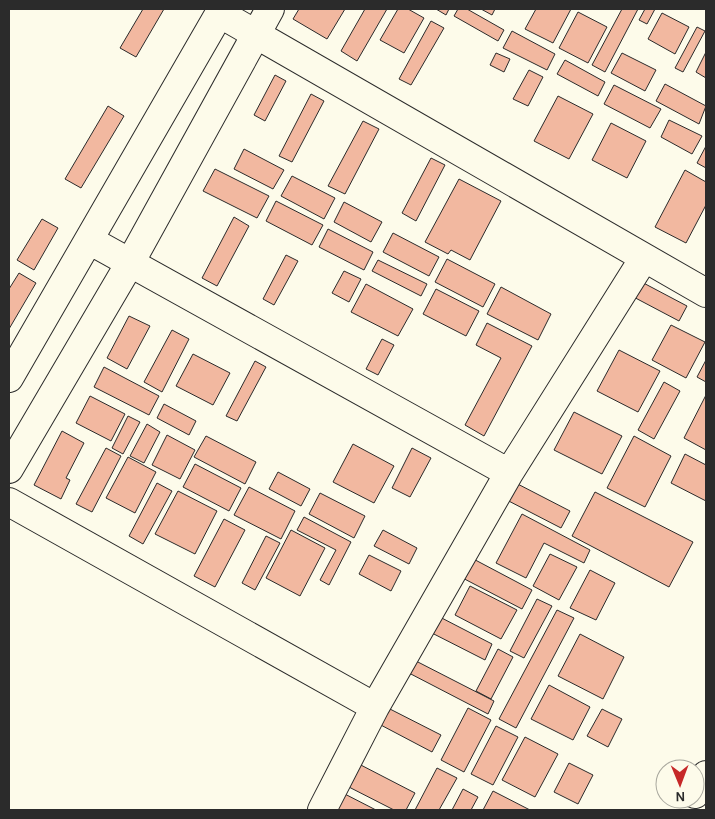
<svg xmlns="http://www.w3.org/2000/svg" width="715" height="819" font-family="Karla,sans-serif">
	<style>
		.building { fill: #f2b8a0; stroke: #2b2b2b }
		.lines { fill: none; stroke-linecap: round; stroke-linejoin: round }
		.minor-casing { stroke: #2b2b2b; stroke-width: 30 }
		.major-casing { stroke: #2b2b2b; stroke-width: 30 }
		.minor { stroke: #fdfbea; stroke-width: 28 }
		.major { stroke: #fdfbea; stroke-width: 28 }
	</style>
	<rect width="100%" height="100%" fill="#fdfbea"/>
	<path class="building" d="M143 9H164L136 57 120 48Z
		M299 9H345L327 39 293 19Z
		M365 9H387L357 61 341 51Z
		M398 9H408L424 18 404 53 380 40Z
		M436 9H449L446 15Z
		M458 9H467L504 30 498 41 454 16Z
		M481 9H495L492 15Z
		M536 9H571L553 43 525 29Z
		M622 9H638L605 72 592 65Z
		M645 9H655L647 24 639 20Z
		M578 12 607 27 588 63 559 48Z
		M662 13 689 27 675 54 648 39Z
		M431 21 444 28 411 85 399 79Z
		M697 27 705 31 683 72 675 68Z
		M512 31 555 54 547 70 503 48Z
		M706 52V78L696 72Z
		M496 53 510 59 504 72 490 65Z
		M622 53 656 70 645 91 611 73Z
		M565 60 605 82 598 96 557 74Z
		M529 70 543 77 528 106 513 99Z
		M275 75 286 81 265 121 254 115Z
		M665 84 706 106 699 124 656 101Z
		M614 85 661 109 650 128 604 104Z
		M311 94 324 101 292 162 279 156Z
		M558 96 593 114 569 159 534 141Z
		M108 106 124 116 81 188 65 179Z
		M669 120 702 136 692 154 661 137Z
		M363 121 379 129 345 194 328 186Z
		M611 123 646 141 627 178 592 160Z
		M706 146V168L697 163Z
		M244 149 284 170 273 189 234 169Z
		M431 158 445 165 416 221 402 213Z
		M215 169 269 196 257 218 203 191Z
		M685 170 706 182V205L686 243 655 227Z
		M292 176 335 198 324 219 281 196Z
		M459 179 501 201 470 260 451 250 448 254 425 242Z
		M276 201 323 225 312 245 266 221Z
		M344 202 382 222 371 242 334 222Z
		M234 217 249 226 217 286 202 278Z
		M42 219 58 228 34 270 17 260Z
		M328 229 373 252 364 270 319 247Z
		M393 233 439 257 429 276 383 252Z
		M286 255 298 261 274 305 263 299Z
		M447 259 495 284 483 307 435 282Z
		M378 260 427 284 421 296 372 271Z
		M344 271 361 279 349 302 332 293Z
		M19 273 36 283 9 329V289Z
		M634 278 687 306 679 321 626 293Z
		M366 284 413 309 398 336 351 312Z
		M501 287 551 314 538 340 487 314Z
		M436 289 479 311 466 336 423 314Z
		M129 316 150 326 127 369 107 358Z
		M487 323 532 346 484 436 465 425 501 358 476 345Z
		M671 325 705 342 686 378 652 360Z
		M172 330 189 339 162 392 144 382Z
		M382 339 394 345 378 375 366 369Z
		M619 350 660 371 638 412 597 391Z
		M193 354 230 373 213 405 176 386Z
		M706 360V382L697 377Z
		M255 361 266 367 237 421 226 416Z
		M104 367 159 396 149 415 94 387Z
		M664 382 680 391 654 439 638 430Z
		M706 395V450L684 438Z
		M90 396 125 414 111 441 76 423Z
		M164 404 196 421 189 435 157 418Z
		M574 412 622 436 602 474 554 450Z
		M128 416 140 422 123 454 112 448Z
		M147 424 160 432 144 463 130 456Z
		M62 431 84 443 66 478 70 480 61 499 34 485Z
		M167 435 195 450 180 479 152 465Z
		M206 436 256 462 245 484 194 457Z
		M634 436 671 456 645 507 607 488Z
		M353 444 394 466 374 503 333 482Z
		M106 448 121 456 92 512 76 504Z
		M412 448 431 458 410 497 392 488Z
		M685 454 706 465V501L671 483Z
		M128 457 156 472 135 513 106 498Z
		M195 464 241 488 229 511 183 487Z
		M278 472 310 489 301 506 269 489Z
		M508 479 570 511 561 528 499 496Z
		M157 483 172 491 143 544 129 536Z
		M249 487 295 511 281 539 234 515Z
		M178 491 217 511 195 554 155 534Z
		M595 492 693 542 669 587 572 536Z
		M320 493 365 516 354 538 309 514Z
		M522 514 590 550 584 563 544 543 526 578 496 563Z
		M304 517 351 542 329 585 320 580 336 550 297 530Z
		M224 519 245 530 215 587 194 576Z
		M291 530 325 548 300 596 266 578Z
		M383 530 417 548 409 564 374 546Z
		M266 536 280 543 255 590 242 583Z
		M464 554 532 590 522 609 453 573Z
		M550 554 577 567 559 600 533 586Z
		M369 555 401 571 391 591 359 574Z
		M590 570 615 583 596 620 570 608Z
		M470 586 517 610 501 639 455 615Z
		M537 599 552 606 524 658 510 651Z
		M557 610 574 618 516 728 499 719Z
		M434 614 492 644 485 660 426 630Z
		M580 634 624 657 603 699 558 676Z
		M498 649 513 657 491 699 476 691Z
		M414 660 494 701 488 714 407 672Z
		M549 685 590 707 573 740 531 719Z
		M386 707 441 735 432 752 377 723Z
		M468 708 491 720 464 772 441 760Z
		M602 709 622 719 608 747 587 736Z
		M496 726 518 737 493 785 471 774Z
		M525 737 558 754 535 797 502 780Z
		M355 762 415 793 406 810H394L343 784Z
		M569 763 593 775 578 804 554 792Z
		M437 768 457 778 439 810H415Z
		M463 789 478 797 471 810H452Z
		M337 790 376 810H327Z
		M493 791 530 810H483Z"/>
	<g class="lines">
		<g class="minor-casing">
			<path id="minor" d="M219 13 706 293
				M89 240 509 473
				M9 378 222 9
				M9 469 130 263 270 9
				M9 502 375 707
				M322 810 375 707 509 473 644 258"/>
		</g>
		<g class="major-casing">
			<path id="major" d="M695 794 706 775"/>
		</g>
		<use href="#minor" class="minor"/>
		<use href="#major" class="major"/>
	</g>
	<rect width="715" height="819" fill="none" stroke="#2b2b2b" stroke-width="20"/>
	<g transform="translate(680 784) rotate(179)"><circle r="24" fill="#fdfbea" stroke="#a9a89e"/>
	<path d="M0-4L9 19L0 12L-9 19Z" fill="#c62828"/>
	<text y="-8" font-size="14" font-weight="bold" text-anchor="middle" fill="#2b2b2b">N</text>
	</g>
</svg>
